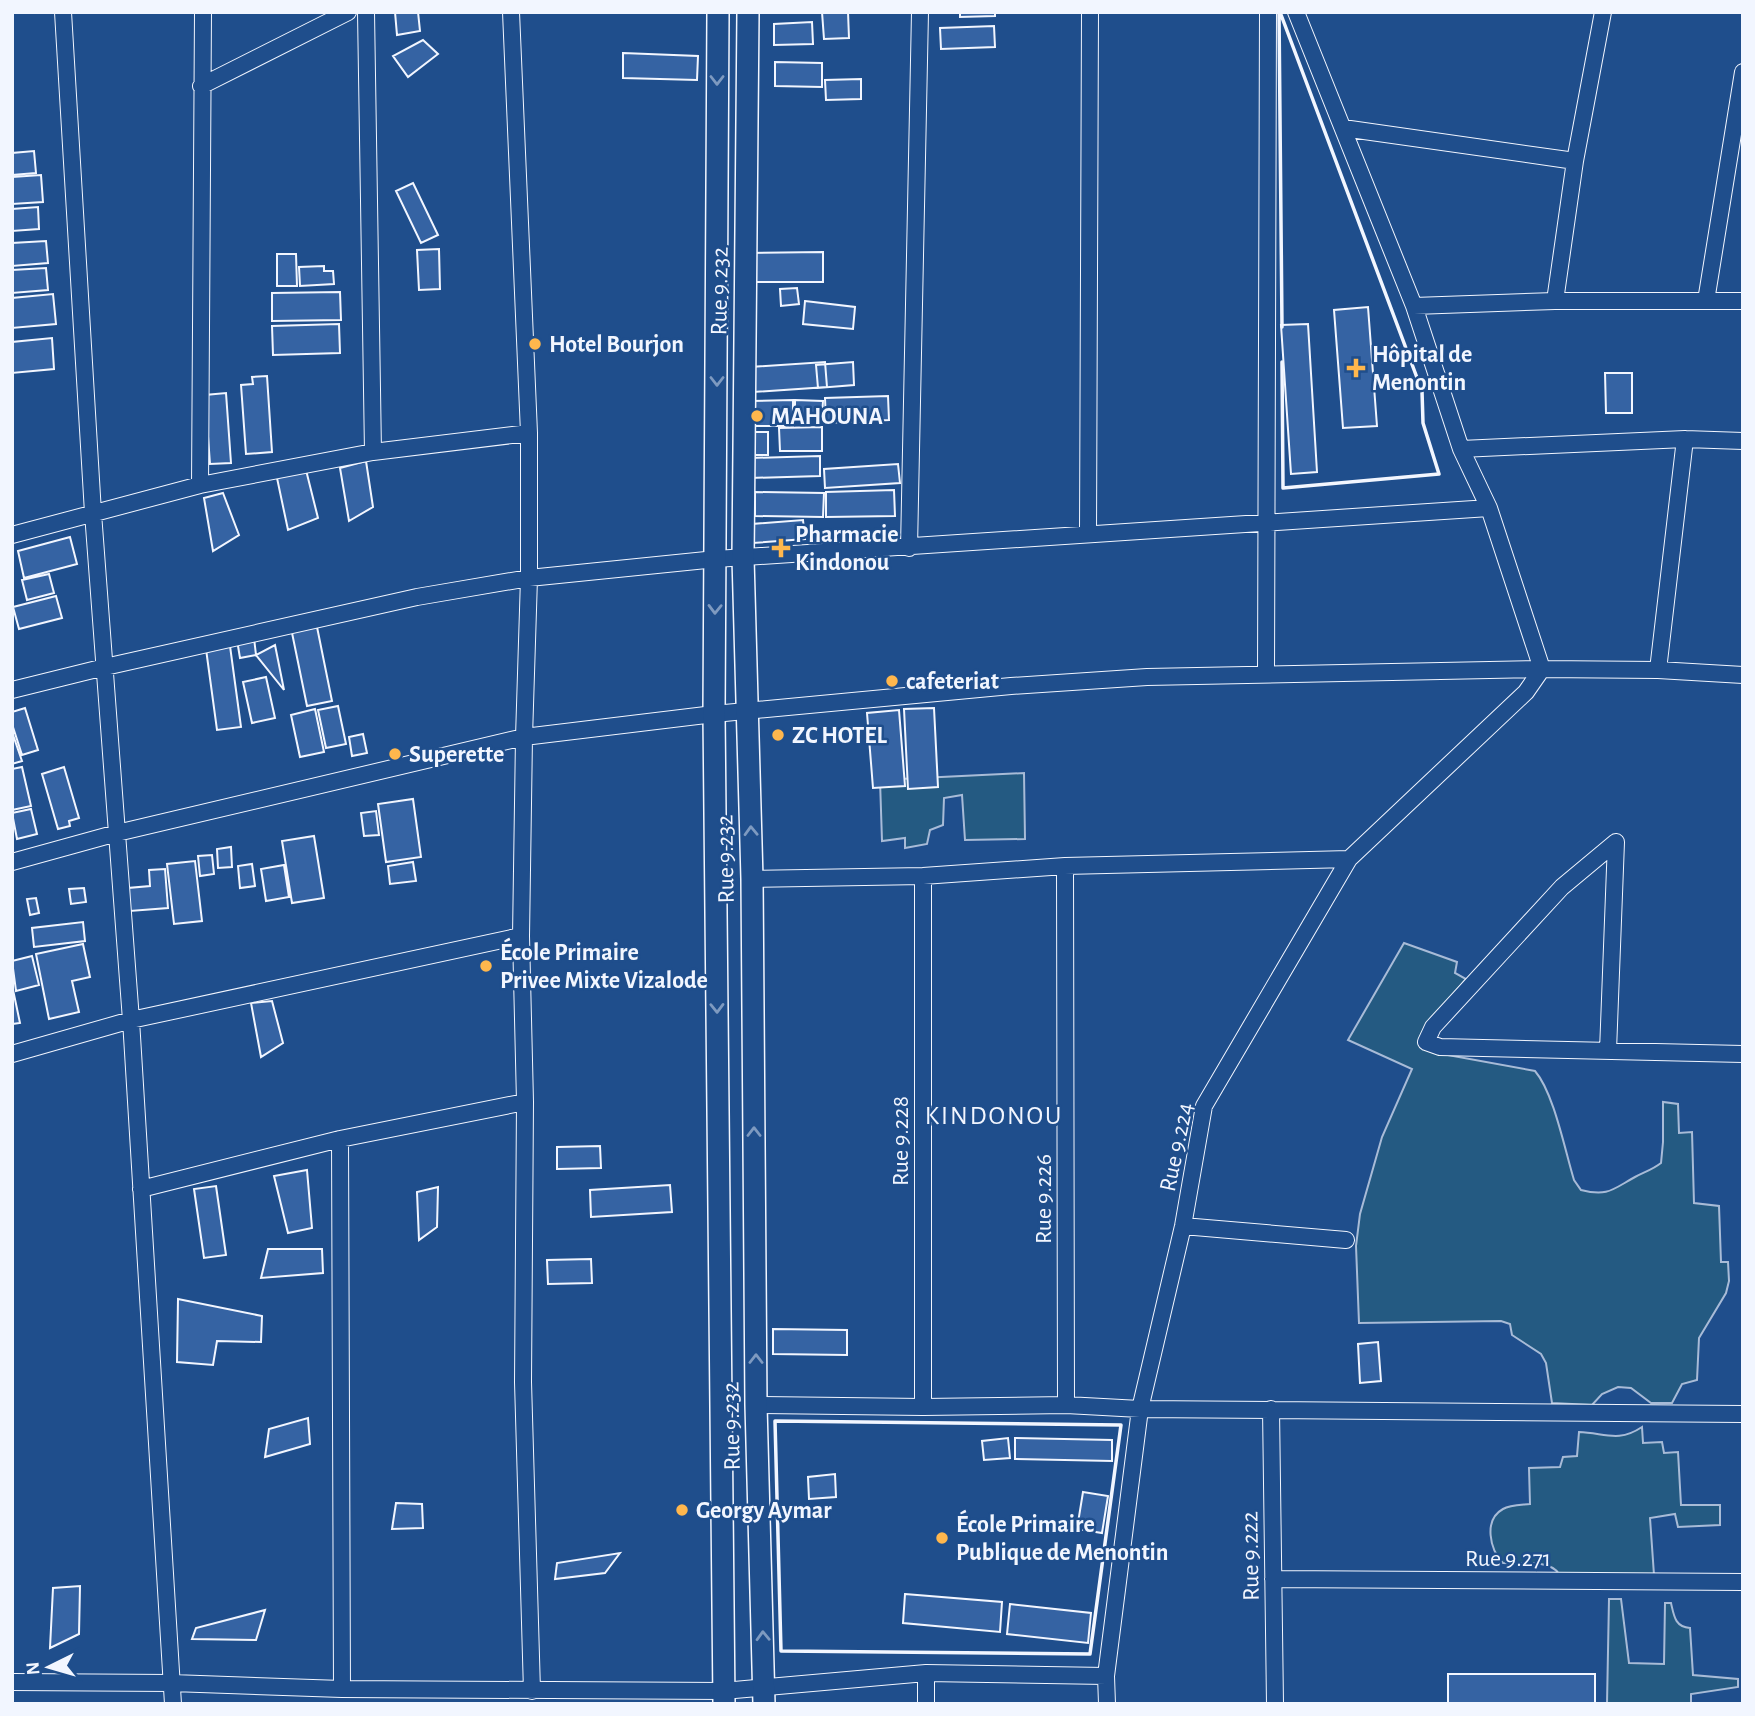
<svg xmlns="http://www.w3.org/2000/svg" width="1755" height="1716" font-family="'Alegreya Sans',sans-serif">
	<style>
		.green { fill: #245a82; stroke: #a8bbd7; stroke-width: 2 }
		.building { fill: #3563a3; stroke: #f2f6ff; stroke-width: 2 }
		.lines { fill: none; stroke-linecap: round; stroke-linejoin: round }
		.minor-casing { stroke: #f2f6ff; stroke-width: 18 }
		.tertiary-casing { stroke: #f2f6ff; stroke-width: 24 }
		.minor { stroke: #1f4e8c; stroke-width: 16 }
		.tertiary { stroke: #1f4e8c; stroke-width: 21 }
		.wall { stroke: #f2f6ff; stroke-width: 3.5 }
		.oneway { stroke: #7e9ac0 }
		.poi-dot { fill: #ffb74d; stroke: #1f4e8c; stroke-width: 2.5 }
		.labels { text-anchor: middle; stroke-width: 5; stroke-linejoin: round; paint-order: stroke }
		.street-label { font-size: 24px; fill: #f2f6ff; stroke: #1f4e8c }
		.poi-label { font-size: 24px; font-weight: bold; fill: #f2f6ff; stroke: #1f4e8c; text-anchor: start }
		.neighbourhood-label { font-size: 26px; letter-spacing: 2px; fill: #f2f6ff; stroke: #1f4e8c }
	</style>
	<rect width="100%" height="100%" fill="#1f4e8c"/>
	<path class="green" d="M1024 773 1025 839 965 840 962 795 944 798 943 825 930 830 927 844 905 848V838L882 841 880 780Z
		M1404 943 1457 962 1455 973 1466 979 1439 1012 1431 1052 1535 1071C1554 1093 1565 1151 1574 1180L1581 1190C1608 1197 1613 1189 1635 1177 1644 1172 1652 1170 1661 1163L1663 1142V1102L1678 1104 1679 1133 1692 1132 1694 1203 1719 1206 1721 1262H1728L1729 1281 1726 1293 1699 1338 1697 1380 1682 1384 1672 1403H1651L1631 1388 1618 1387 1602 1394 1592 1405 1552 1403 1546 1363 1541 1354 1512 1335 1510 1324 1501 1321 1359 1323 1356 1246 1360 1214 1382 1137 1412 1069 1348 1040Z
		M1642 1427 1643 1443 1662 1442 1664 1453 1678 1452 1681 1505H1720V1525L1678 1527 1675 1514 1650 1518 1654 1575 1559 1574C1550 1559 1519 1564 1503 1563 1490 1550 1483 1520 1503 1509 1510 1505 1522 1505 1530 1504L1529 1468 1560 1467 1563 1457 1577 1456 1579 1432C1605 1433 1618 1443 1642 1427Z
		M1609 1599H1621L1629 1663 1664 1664 1665 1603H1671C1674 1616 1675 1627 1690 1628L1693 1675 1738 1679V1687L1691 1694V1704H1607Z"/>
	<path class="building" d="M395 12H418L420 31 397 35Z
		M822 12H848L849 38 824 39Z
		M960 12H995V16L960 17Z
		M812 22 813 44 774 45V24Z
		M994 26 995 47 941 49 940 28Z
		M423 40 438 54 408 77 393 56Z
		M623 53 698 56 697 80 623 78Z
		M775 62 822 63V87L775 86Z
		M861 79V99L826 100 825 80Z
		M34 151 36 173 12 175V153Z
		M41 175 43 202 12 204V177Z
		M413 183 438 235 421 243 396 191Z
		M38 207 39 229 12 231V209Z
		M46 241 48 263 12 266V243Z
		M439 249 440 289 419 290 417 250Z
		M823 252V282H747V253Z
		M277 254H296L297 286H277Z
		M324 266V271H333L334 284 300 286 299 267Z
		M46 268 48 290 12 293V270Z
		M797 288 799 304 781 306 780 289Z
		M340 292 341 320 272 321V293Z
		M53 294 56 324 12 328V298Z
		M805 301 855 307 853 329 803 324Z
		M1368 307 1377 426 1343 428 1334 310Z
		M339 324 340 353 273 355 272 326Z
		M1308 324 1317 472 1291 474 1281 325Z
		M52 338 54 369 12 373V342Z
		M825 362 827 387 753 392 751 367Z
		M853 362 854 385 818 388 816 365Z
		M1605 373H1632V413H1606Z
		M267 376 272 452 246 454 241 385 253 384 252 377Z
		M226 393 231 463 210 464 205 395Z
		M888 396 889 420 826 423 825 398Z
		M793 400V426H749V401Z
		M795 400 823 401 822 418H795Z
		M822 427V451H780L779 428Z
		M750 432H768V455H750Z
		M820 456V476L750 478V458Z
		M366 461 373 507 349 521 340 468Z
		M898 464 900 483 825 488 824 469Z
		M306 470 318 518 288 530 277 478Z
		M894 490 895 516 826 517V492Z
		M755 492 824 493 823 517 755 516Z
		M223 493 239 535 213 551 204 498Z
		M803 520 805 539 753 543 752 524Z
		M70 537 77 564 24 578 18 551Z
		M49 574 54 593 27 600 22 580Z
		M56 596 62 618 19 629 13 607Z
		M316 622 332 701 307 706 291 628Z
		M254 638 256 655 240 658 237 640Z
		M275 645 284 690 256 655Z
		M230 646 241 727 217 730 206 649Z
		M266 677 275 718 252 723 243 682Z
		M338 706 346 744 326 748 318 710Z
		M25 708 38 750 22 755 12 724V712Z
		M934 708 938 787 908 789 904 709Z
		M315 709 324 752 300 757 291 715Z
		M899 710 905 786 873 788 867 713Z
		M12 732 22 761 12 764Z
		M363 734 367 753 352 756 349 737Z
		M22 767 31 806 12 810V769Z
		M64 767 79 818 69 821 70 826 58 829 42 774Z
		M413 799 421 857 386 862 378 804Z
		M31 809 37 834 17 839 12 813Z
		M376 811 379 835 364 836 361 813Z
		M314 836 324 898 292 903 282 841Z
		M231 847 232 867 218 868 217 849Z
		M212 855 214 874 200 876 198 856Z
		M195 861 202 921 174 924 167 864Z
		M413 862 416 881 390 884 388 866Z
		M252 864 255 886 240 888 238 866Z
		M284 865 289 897 266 901 261 869Z
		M165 869 168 908 130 911 128 888 150 886 149 870Z
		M84 888 86 902 71 904 69 889Z
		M36 898 39 913 30 915 27 899Z
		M83 922 85 941 34 947 32 928Z
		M83 944 90 977 72 981 79 1012 49 1019 36 954Z
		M32 956 39 985 16 991 12 961Z
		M12 985 20 1023 12 1024Z
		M272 1001 283 1043 261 1057 251 1003Z
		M600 1146 601 1168 557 1169V1147Z
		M307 1170 312 1228 288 1233 274 1176Z
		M670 1185 672 1212 591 1217 590 1190Z
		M216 1186 226 1255 204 1258 194 1189Z
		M438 1187 437 1227 419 1240 417 1192Z
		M268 1249H322L323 1273 261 1278Z
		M591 1259 592 1283 548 1284 547 1260Z
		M178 1299 262 1316 261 1342 217 1341 213 1365 177 1362Z
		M773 1329 847 1330V1355L773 1354Z
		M1378 1342 1381 1381 1360 1383 1358 1344Z
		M308 1418 310 1444 265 1457 269 1429Z
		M1008 1438 1010 1458 984 1460 982 1441Z
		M1015 1438 1112 1440V1461L1015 1459Z
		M835 1474 836 1497 809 1499 808 1477Z
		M1083 1492 1108 1496 1102 1533 1077 1529Z
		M396 1503 422 1504 423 1528 392 1529Z
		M620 1553 605 1573 555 1579 557 1563Z
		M80 1586 79 1634 50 1648 53 1588Z
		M905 1594 1002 1602 1000 1632 903 1623Z
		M1010 1604 1091 1613 1088 1643 1007 1634Z
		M265 1610 256 1640 192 1639 196 1628Z
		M1448 1674H1595V1704H1448Z"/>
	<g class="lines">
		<g class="minor-casing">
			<path id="minor" d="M63 12 93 513 131 1020 173 1704
				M366 12 373 452
				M511 12 529 433V578L524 737 521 936 525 1102 523 1382 532 1691
				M201 86 348 12
				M1343 128 1575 161
				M1555 301 1575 161 1603 12
				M1706 301 1743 72
				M1414 306 1555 301H1743
				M1461 449 1685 439 1743 441
				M200 485 203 12
				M1088 534 1090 12
				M12 535 200 485 373 452 529 433
				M909 548 920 12
				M1658 670 1685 439
				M1266 673 1268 12
				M12 690 105 667 417 597 529 578 716 559 1489 508
				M1616 842 1562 887 1433 1027 1426 1042 1440 1047 1743 1054
				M12 862 117 833 524 737 714 714 1011 686 1147 677 1542 669 1658 670 1743 675
				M1065 866 1066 1405
				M752 879 923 876 1065 866 1349 859
				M1608 1051 1616 842
				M12 1054 131 1020 521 936
				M340 1139 342 1689
				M141 1189 340 1139 525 1102
				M1183 1226 1346 1240
				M756 1405 923 1407 1066 1405 1140 1409 1743 1414
				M923 1407V876
				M1271 1409 1275 1704
				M1273 1579 1743 1582
				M12 1682 172 1683 342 1689 723 1691 926 1673 1106 1676
				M926 1704V1673
				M1107 1704 1106 1676 1140 1409 1183 1226 1204 1106 1349 859 1526 692 1542 669 1489 508 1461 449 1414 306 1296 12"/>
		</g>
		<g class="tertiary-casing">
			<path id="tertiary" d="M718 12 714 714 724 1704
				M748 12 743 558 752 879 756 1405 764 1704"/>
		</g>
		<use href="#minor" class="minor"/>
		<use href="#tertiary" class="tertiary"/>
		<path class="wall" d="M1279 12 1282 327
			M1280 12 1422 391 1423 423 1439 474 1283 488 1282 362
			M775 1421 1121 1425 1090 1654 781 1651Z"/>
	</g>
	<defs><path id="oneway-chevron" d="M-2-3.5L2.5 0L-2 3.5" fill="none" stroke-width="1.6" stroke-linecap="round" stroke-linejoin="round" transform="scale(1.75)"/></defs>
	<g class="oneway">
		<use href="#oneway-chevron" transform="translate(717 80) rotate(90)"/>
		<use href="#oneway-chevron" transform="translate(717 381) rotate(90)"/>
		<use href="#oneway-chevron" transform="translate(715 609) rotate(91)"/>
		<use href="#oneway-chevron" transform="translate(751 831) rotate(-92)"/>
		<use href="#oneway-chevron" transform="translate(717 1008) rotate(89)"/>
		<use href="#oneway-chevron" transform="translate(754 1132) rotate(-90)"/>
		<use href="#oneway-chevron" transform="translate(756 1359) rotate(-90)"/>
		<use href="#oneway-chevron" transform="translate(763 1636) rotate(-92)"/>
	</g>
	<g class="poi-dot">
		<circle cx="535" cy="344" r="7"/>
		<path d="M1352.5 357.5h7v7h7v7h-7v7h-7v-7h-7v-7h7z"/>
		<circle cx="757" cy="416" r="7"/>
		<path d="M777.5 537.5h7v7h7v7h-7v7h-7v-7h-7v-7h7z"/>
		<circle cx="892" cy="681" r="7"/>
		<circle cx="778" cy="735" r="7"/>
		<circle cx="395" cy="754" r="7"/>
		<circle cx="486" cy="966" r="7"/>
		<circle cx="682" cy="1510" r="7"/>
		<circle cx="942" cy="1538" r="7"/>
	</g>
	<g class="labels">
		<g class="street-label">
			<text transform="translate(719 291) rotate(-89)" y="8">Rue 9.232</text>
			<text transform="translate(725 859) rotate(-91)" y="8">Rue 9.232</text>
			<text transform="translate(900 1141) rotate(-90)" y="8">Rue 9.228</text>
			<text transform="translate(1176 1147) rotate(-78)" y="8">Rue 9.224</text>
			<text transform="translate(1043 1199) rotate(-90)" y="8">Rue 9.226</text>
			<text transform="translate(731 1426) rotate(-91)" y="8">Rue 9.232</text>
			<text transform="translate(1250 1556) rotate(-91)" y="8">Rue 9.222</text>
			<text x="1508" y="1566">Rue 9.271</text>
		</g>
		<g class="poi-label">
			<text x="549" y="352">Hotel Bourjon</text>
			<text x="1372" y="362">Hôpital de<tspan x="1372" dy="28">Menontin</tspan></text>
			<text x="771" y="424">MAHOUNA</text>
			<text x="795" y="542">Pharmacie<tspan x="795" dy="28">Kindonou</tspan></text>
			<text x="906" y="689">cafeteriat</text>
			<text x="792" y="743">ZC HOTEL</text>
			<text x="409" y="762">Superette</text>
			<text x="500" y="960">École Primaire<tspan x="500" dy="28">Privee Mixte Vizalode</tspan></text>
			<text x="696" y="1518">Georgy Aymar</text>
			<text x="956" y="1532">École Primaire<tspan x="956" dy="28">Publique de Menontin</tspan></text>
		</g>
		<g class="neighbourhood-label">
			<text x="994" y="1124">KINDONOU</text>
		</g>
	</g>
	<rect width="1755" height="1716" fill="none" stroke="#f2f6ff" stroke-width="28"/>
	<g transform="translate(49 1667) rotate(265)" stroke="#1f4e8c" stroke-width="5" paint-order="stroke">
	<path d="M0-5L12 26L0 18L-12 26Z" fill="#f2f6ff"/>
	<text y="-10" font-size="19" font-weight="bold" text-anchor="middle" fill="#f2f6ff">N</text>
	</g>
</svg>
